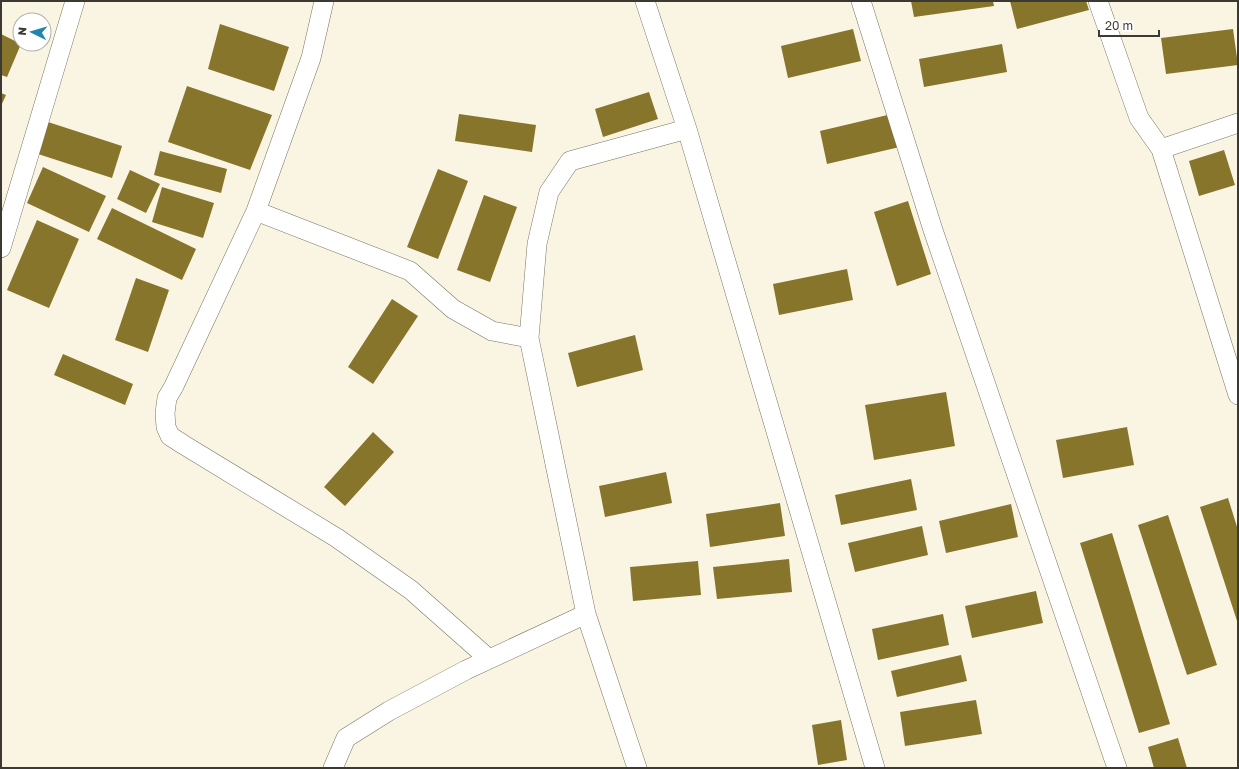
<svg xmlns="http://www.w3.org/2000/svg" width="1239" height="769" font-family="'Golos Text',sans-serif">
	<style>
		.building { fill: #86752a }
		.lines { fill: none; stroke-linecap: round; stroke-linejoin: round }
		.minor-casing { stroke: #797463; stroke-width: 20 }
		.minor { stroke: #fff; stroke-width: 19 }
	</style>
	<rect width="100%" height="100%" fill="#faf5e2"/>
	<path class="building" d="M911 1H993L994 6 914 17Z
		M1010 1H1086L1089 10 1017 29Z
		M220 24 289 47 274 91 208 69Z
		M853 29 861 61 788 78 781 46Z
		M1233 29 1238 65 1166 74 1161 38Z
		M1 34 21 44 7 77 1 75Z
		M1002 44 1007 72 924 87 919 59Z
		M187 86 272 115 250 170 168 142Z
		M649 92 658 119 603 137 595 109Z
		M1 93 6 95 1 106Z
		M896 113 904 146 827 164 820 131Z
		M459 114 536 125 532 152 455 141Z
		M48 122 122 146 112 178 38 154Z
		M1224 150 1235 185 1199 196 1189 161Z
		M160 151 227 169 221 193 154 175Z
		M43 167 106 196 89 232 27 203Z
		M438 169 468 181 438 259 407 247Z
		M130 170 160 184 146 213 117 199Z
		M162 187 214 203 203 238 152 222Z
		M484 195 517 207 490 282 457 270Z
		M908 201 931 274 897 286 874 212Z
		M112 208 196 249 182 280 97 239Z
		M37 220 79 239 49 308 7 290Z
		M847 269 853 300 779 315 773 284Z
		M136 278 169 290 148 352 115 340Z
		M392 299 418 316 373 384 348 367Z
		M635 335 643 370 577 387 568 353Z
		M63 354 133 384 125 405 54 375Z
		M946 392 955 446 874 460 865 405Z
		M1127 427 1134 465 1063 478 1056 440Z
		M373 432 394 452 345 506 324 487Z
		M666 472 672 503 605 517 599 486Z
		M911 479 917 510 841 525 835 495Z
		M1228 498 1238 530V624L1200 507Z
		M780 503 785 536 710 547 706 514Z
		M1011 504 1018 537 946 553 939 521Z
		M1168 515 1217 665 1187 675 1138 525Z
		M922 526 928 555 855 572 848 543Z
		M1112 533 1170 724 1139 733 1080 543Z
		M789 559 792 592 717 599 713 567Z
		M698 561 701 595 633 601 630 567Z
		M1036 591 1043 623 972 638 965 606Z
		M943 614 949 645 878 660 872 629Z
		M961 655 967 681 897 697 891 671Z
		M976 700 982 734 905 746 900 712Z
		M841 720 847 760 818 765 812 725Z
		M1178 738 1187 768H1154L1148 747Z"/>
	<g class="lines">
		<g class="minor-casing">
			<path id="minor" d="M324 1 311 58 256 211 174 386 167 398 165 413 166 427 170 436 184 445 337 538 411 590 489 659
				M645 1 687 129 875 768
				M861 1 933 230 1117 768
				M1098 1 1139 118 1161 149 1238 395
				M1161 149 1238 123
				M256 211 410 271 453 309 492 331 529 338
				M1 248 75 1
				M333 768 346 738 389 711 466 670 586 614
				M637 768 586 614 529 338 537 244 549 192 570 161 687 129"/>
		</g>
		<use href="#minor" class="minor"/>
	</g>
	<rect width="1239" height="769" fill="none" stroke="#3b3931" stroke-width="4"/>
	<g transform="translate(32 32) rotate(275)"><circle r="19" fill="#ffffff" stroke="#b1b0ad"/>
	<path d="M0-3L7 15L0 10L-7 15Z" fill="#2185af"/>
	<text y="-6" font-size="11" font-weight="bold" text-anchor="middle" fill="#3b3931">N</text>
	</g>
	<path d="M1099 30v6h60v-6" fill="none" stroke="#3b3931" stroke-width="2"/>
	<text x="1105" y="30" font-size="12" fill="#3b3931" stroke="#ffffff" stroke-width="3" paint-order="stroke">20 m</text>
</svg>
